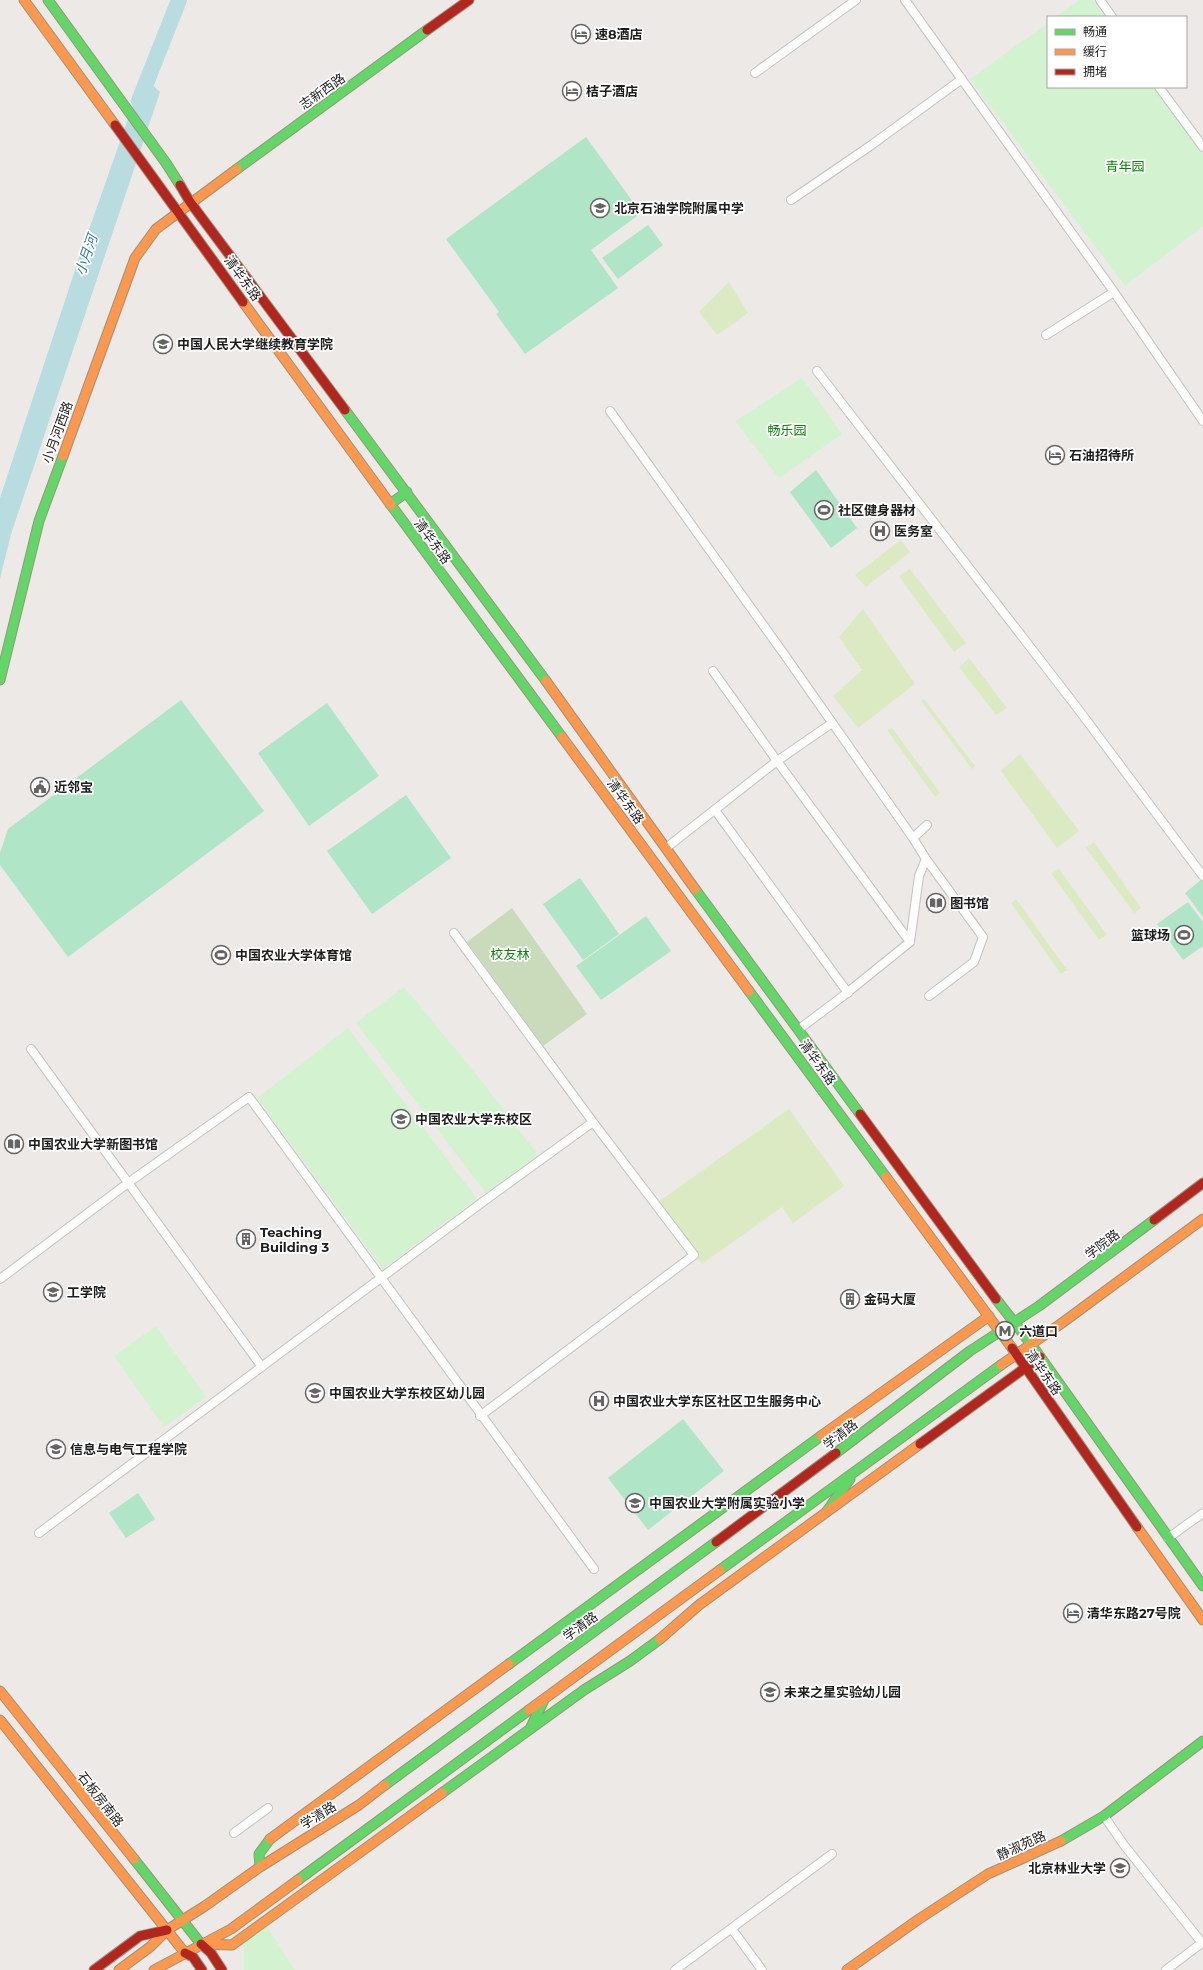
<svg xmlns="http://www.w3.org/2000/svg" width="1203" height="1970" font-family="Montserrat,'Noto Sans SC',sans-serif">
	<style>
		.grass { fill: #dceac3 }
		.forest { fill: #c9dbba }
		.park { fill: #d3f3d0 }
		.pitch { fill: #b0e5c8 }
		.water { fill: #b8dce0 }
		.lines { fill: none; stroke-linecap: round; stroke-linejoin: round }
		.river { stroke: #b8dce0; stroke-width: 16 }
		.street-casing { stroke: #c4c3c2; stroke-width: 10 }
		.fast-casing { stroke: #97957d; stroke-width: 11 }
		.slow-casing { stroke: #97957d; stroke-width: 11 }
		.jam-casing { stroke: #97957d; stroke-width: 11 }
		.street { stroke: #fcfcfb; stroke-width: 8 }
		.fast { stroke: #63d668; stroke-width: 9 }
		.slow { stroke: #ff974d; stroke-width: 9 }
		.jam { stroke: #b3261e; stroke-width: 9 }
		.labels { text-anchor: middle; stroke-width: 3.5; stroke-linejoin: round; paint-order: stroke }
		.poi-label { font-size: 13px; font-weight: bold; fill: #1d1d1d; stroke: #fff; text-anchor: start }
		.street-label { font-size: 13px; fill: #1d1d1d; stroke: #fff }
		.park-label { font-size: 13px; fill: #0b7f08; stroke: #fff }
		.water-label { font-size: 14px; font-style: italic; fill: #427aa0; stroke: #fff }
	</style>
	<rect width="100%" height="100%" fill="#ece9e6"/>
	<path class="grass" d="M729 282 748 313 717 335 699 312Z
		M901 540 910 552 866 587 855 575Z
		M910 569 966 643 954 652 899 576Z
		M863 609 915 684 858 728 833 696 862 670 839 637Z
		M969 658 1007 708 996 715 959 667Z
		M924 699 975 766 972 769 921 701Z
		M892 728 940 793 935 797 887 730Z
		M1020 754 1079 831 1057 848 1001 771Z
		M1094 842 1141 908 1134 913 1086 848Z
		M1059 869 1107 935 1099 940 1051 873Z
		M1016 899 1067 970 1061 974 1011 903Z
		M789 1109 844 1186 793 1223 782 1207 702 1264 658 1202Z"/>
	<path class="forest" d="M512 908 587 1014 543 1046 467 942Z"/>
	<path class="park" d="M1079 0H1093L1106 17H1056Z
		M1048 23V87H1159L1203 147V226L1125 286 970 79Z
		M802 378 842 434 779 478 735 421Z
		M404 987 476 1074 538 1155 486 1193 356 1023Z
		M348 1028 477 1199 383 1269 257 1098Z
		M156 1326 206 1397 164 1427 114 1356Z
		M266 1925 295 1970H244V1941Z"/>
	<path class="pitch" d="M586 137 641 213 591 250 618 288 525 354 496 314 499 312 446 239Z
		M648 225 663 245 618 279 602 258Z
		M816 470 857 528 831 548 790 492Z
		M181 700 264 811 68 957 0 865V853L8 829Z
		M327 703 379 776 309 826 258 753Z
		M406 795 451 858 372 914 327 851Z
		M580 878 619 934 583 960 543 904Z
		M1202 879 1203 880V917L1185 893Z
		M1188 902 1203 922V946L1183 960 1157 924Z
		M646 916 671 951 601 1000 576 966Z
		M683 1419 724 1471 648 1530 608 1478Z
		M138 1493 155 1519 126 1538 109 1513Z"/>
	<path class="water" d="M143 76 160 92 11 534 0 579V498L78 261Z"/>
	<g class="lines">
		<path class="river" d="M139 101 179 0"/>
		<g class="street-casing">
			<path id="street" d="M905 0 1114 292 1203 421
				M1100 0 1112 17
				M755 73 856 0
				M1159 87 1203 147
				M791 200 870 146 962 79
				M1046 335 1114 292
				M817 371 1075 705 1203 876
				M610 411 784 654 913 838
				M713 671 777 761 832 723
				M715 810 848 993
				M666 848 777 761 910 942
				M926 859 983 937 974 962 929 996
				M454 933 593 1122 694 1255 480 1416
				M798 1030 843 996 910 942 919 876 926 859 913 838 927 825
				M31 1049 262 1367
				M0 1279 128 1183 249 1097 594 1569
				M39 1533 484 1201 593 1122
				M1168 1538 1203 1513
				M1104 1816 1124 1845 1202 1943
				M234 1833 268 1808
				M732 1929 762 1970
				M675 1970 832 1854
				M1166 1970 1203 1942"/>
		</g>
		<g class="fast-casing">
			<path id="fast" d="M48 0 166 163 180 185
				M237 169 427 30
				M345 410 546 681
				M390 504 407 492
				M391 505 562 737
				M0 680 39 521 63 456
				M695 889 860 1114
				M749 991 886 1177
				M996 1299 1031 1344 1203 1586
				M836 1453 970 1351 1039 1306 1154 1220
				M827 1511 850 1479
				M720 1570 1001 1365
				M509 1664 821 1436
				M530 1729 543 1702
				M385 1785 716 1542
				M442 1793 584 1690 630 1661 660 1639
				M1061 1841 1104 1816 1203 1741
				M134 1859 201 1944
				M260 1867 259 1854 270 1839
				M298 1880 529 1710"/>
		</g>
		<g class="slow-casing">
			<path id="slow" d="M24 0 115 125
				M243 302 391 505
				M63 456 135 258 156 229 237 169
				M546 681 695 889
				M562 737 749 991
				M886 1177 1012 1348
				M1001 1365 1062 1323 1203 1219
				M821 1436 989 1316
				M1137 1527 1203 1620
				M660 1639 699 1605 920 1444
				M0 1691 134 1859
				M529 1710 720 1570
				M0 1720 185 1953
				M270 1839 509 1664
				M202 1944 232 1945 442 1793
				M119 1970 150 1947 167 1930 205 1906 260 1867 359 1805 385 1785
				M154 1970 231 1929 298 1880
				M847 1970 919 1919 988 1874 1061 1841"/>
		</g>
		<g class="jam-casing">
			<path id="jam" d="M427 30 469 0
				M115 125 243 302
				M180 185 190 202 345 410
				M860 1114 996 1299
				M1154 1220 1203 1183
				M1012 1348 1137 1527
				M920 1444 1040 1357
				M716 1542 836 1453
				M201 1944 211 1953 222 1970
				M185 1953 193 1957 202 1970
				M94 1970 140 1936 167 1930"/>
		</g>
		<use href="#street" class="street"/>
		<use href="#fast" class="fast"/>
		<use href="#slow" class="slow"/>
		<use href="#jam" class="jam"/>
	</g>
	<defs>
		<g id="hotel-ring" transform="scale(1)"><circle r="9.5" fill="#fff" stroke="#656463" stroke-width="1.5"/><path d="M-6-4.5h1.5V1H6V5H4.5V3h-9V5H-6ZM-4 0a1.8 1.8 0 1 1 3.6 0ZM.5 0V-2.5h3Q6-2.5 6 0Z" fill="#656463"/></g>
		<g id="school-ring" transform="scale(1)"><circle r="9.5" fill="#fff" stroke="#656463" stroke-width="1.5"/><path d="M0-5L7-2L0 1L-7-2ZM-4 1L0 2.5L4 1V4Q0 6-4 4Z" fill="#656463"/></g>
		<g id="university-ring" transform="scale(1)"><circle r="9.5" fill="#fff" stroke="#656463" stroke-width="1.5"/><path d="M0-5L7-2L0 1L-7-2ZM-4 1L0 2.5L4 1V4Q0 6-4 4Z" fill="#656463"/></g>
		<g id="stadium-ring" transform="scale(1)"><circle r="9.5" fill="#fff" stroke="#656463" stroke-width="1.5"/><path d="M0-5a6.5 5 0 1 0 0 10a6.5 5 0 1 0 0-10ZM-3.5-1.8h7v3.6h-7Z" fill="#656463"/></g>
		<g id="hospital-ring" transform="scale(1)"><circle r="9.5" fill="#fff" stroke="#656463" stroke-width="1.5"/><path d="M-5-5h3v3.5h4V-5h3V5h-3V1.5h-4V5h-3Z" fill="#656463"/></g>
		<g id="civic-ring" transform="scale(1)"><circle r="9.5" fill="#fff" stroke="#656463" stroke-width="1.5"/><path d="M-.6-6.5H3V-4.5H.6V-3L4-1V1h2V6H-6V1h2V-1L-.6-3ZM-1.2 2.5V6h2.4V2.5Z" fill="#656463"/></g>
		<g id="library-ring" transform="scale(1)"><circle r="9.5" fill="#fff" stroke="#656463" stroke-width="1.5"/><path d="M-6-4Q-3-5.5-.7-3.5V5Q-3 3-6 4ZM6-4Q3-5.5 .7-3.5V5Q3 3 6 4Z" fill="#656463"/></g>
		<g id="building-ring" transform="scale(1)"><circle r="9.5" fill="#fff" stroke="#656463" stroke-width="1.5"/><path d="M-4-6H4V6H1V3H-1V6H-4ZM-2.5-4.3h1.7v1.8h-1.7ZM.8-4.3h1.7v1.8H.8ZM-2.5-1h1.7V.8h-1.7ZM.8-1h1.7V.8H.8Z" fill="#656463"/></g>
		<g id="metro-ring" transform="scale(1)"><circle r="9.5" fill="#fff" stroke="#656463" stroke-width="1.5"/><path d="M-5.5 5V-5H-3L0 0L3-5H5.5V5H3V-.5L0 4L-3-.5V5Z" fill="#656463"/></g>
	</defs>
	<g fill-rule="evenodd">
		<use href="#hotel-ring" x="581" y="34"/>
		<use href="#hotel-ring" x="572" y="91"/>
		<use href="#school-ring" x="600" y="208"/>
		<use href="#university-ring" x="163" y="344"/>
		<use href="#hotel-ring" x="1055" y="455"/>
		<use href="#stadium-ring" x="824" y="510"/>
		<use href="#hospital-ring" x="880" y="531"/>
		<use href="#civic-ring" x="40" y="787"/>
		<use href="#library-ring" x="936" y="903"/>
		<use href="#stadium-ring" x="1184" y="935"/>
		<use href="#stadium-ring" x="221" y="955"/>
		<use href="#university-ring" x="401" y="1119"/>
		<use href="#library-ring" x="14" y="1144"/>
		<use href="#building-ring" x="246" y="1239"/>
		<use href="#university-ring" x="53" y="1292"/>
		<use href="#building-ring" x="850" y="1299"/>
		<use href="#metro-ring" x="1005" y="1331"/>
		<use href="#school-ring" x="315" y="1393"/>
		<use href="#hospital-ring" x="599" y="1401"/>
		<use href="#university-ring" x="56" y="1449"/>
		<use href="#school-ring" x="635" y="1503"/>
		<use href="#hotel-ring" x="1073" y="1613"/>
		<use href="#school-ring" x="770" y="1692"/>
		<use href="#university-ring" x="1120" y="1868"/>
	</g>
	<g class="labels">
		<g class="poi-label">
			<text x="595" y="39">速8酒店</text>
			<text x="586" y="96">桔子酒店</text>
			<text x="614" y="213">北京石油学院附属中学</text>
			<text x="177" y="349">中国人民大学继续教育学院</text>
			<text x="1069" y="460">石油招待所</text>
			<text x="838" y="515">社区健身器材</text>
			<text x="894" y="536">医务室</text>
			<text x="54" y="792">近邻宝</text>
			<text x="950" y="908">图书馆</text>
			<text x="1170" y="940" text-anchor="end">篮球场</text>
			<text x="235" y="960">中国农业大学体育馆</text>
			<text x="415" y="1124">中国农业大学东校区</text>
			<text x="28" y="1149">中国农业大学新图书馆</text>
			<text x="260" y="1237">Teaching<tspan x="260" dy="15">Building 3</tspan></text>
			<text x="67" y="1297">工学院</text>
			<text x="864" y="1304">金码大厦</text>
			<text x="1019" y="1336">六道口</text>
			<text x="329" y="1398">中国农业大学东校区幼儿园</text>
			<text x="613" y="1406">中国农业大学东区社区卫生服务中心</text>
			<text x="70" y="1454">信息与电气工程学院</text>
			<text x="649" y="1508">中国农业大学附属实验小学</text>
			<text x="1087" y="1618">清华东路27号院</text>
			<text x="784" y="1697">未来之星实验幼儿园</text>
			<text x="1106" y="1873" text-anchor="end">北京林业大学</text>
		</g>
		<g class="street-label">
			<text transform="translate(322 91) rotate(-35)" y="5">志新西路</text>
			<text transform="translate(243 278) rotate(54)" y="5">清华东路</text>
			<text transform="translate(57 432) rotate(-70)" y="5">小月河西路</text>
			<text transform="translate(433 541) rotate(54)" y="5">清华东路</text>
			<text transform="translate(626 801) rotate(54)" y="5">清华东路</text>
			<text transform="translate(818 1062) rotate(54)" y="5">清华东路</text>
			<text transform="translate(1102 1244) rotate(-37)" y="5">学院路</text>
			<text transform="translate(1044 1372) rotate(55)" y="5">清华东路</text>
			<text transform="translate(840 1434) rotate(-38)" y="5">学清路</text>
			<text transform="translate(580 1626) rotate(-36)" y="5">学清路</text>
			<text transform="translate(101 1799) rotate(52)" y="5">石板房南路</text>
			<text transform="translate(318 1815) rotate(-32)" y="5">学清路</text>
			<text transform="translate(1021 1845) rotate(-24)" y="5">静淑苑路</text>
		</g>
		<g class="park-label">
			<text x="1125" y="171">青年园</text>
			<text x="787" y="435">畅乐园</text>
			<text x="510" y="959">校友林</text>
		</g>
		<g class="water-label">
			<text transform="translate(86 255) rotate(-71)" y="5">小月河</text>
		</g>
	</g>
	<rect x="1047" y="16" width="140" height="72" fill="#ffffff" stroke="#a5a5a5"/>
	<rect x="1055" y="29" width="20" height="6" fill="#63d668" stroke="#a5a5a5"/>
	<text x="1083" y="36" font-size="12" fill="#1d1d1d">畅通</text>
	<rect x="1055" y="49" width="20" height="6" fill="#ff974d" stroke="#a5a5a5"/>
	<text x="1083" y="56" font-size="12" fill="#1d1d1d">缓行</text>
	<rect x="1055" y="69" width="20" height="6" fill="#b3261e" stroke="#a5a5a5"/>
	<text x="1083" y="76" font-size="12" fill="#1d1d1d">拥堵</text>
</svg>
